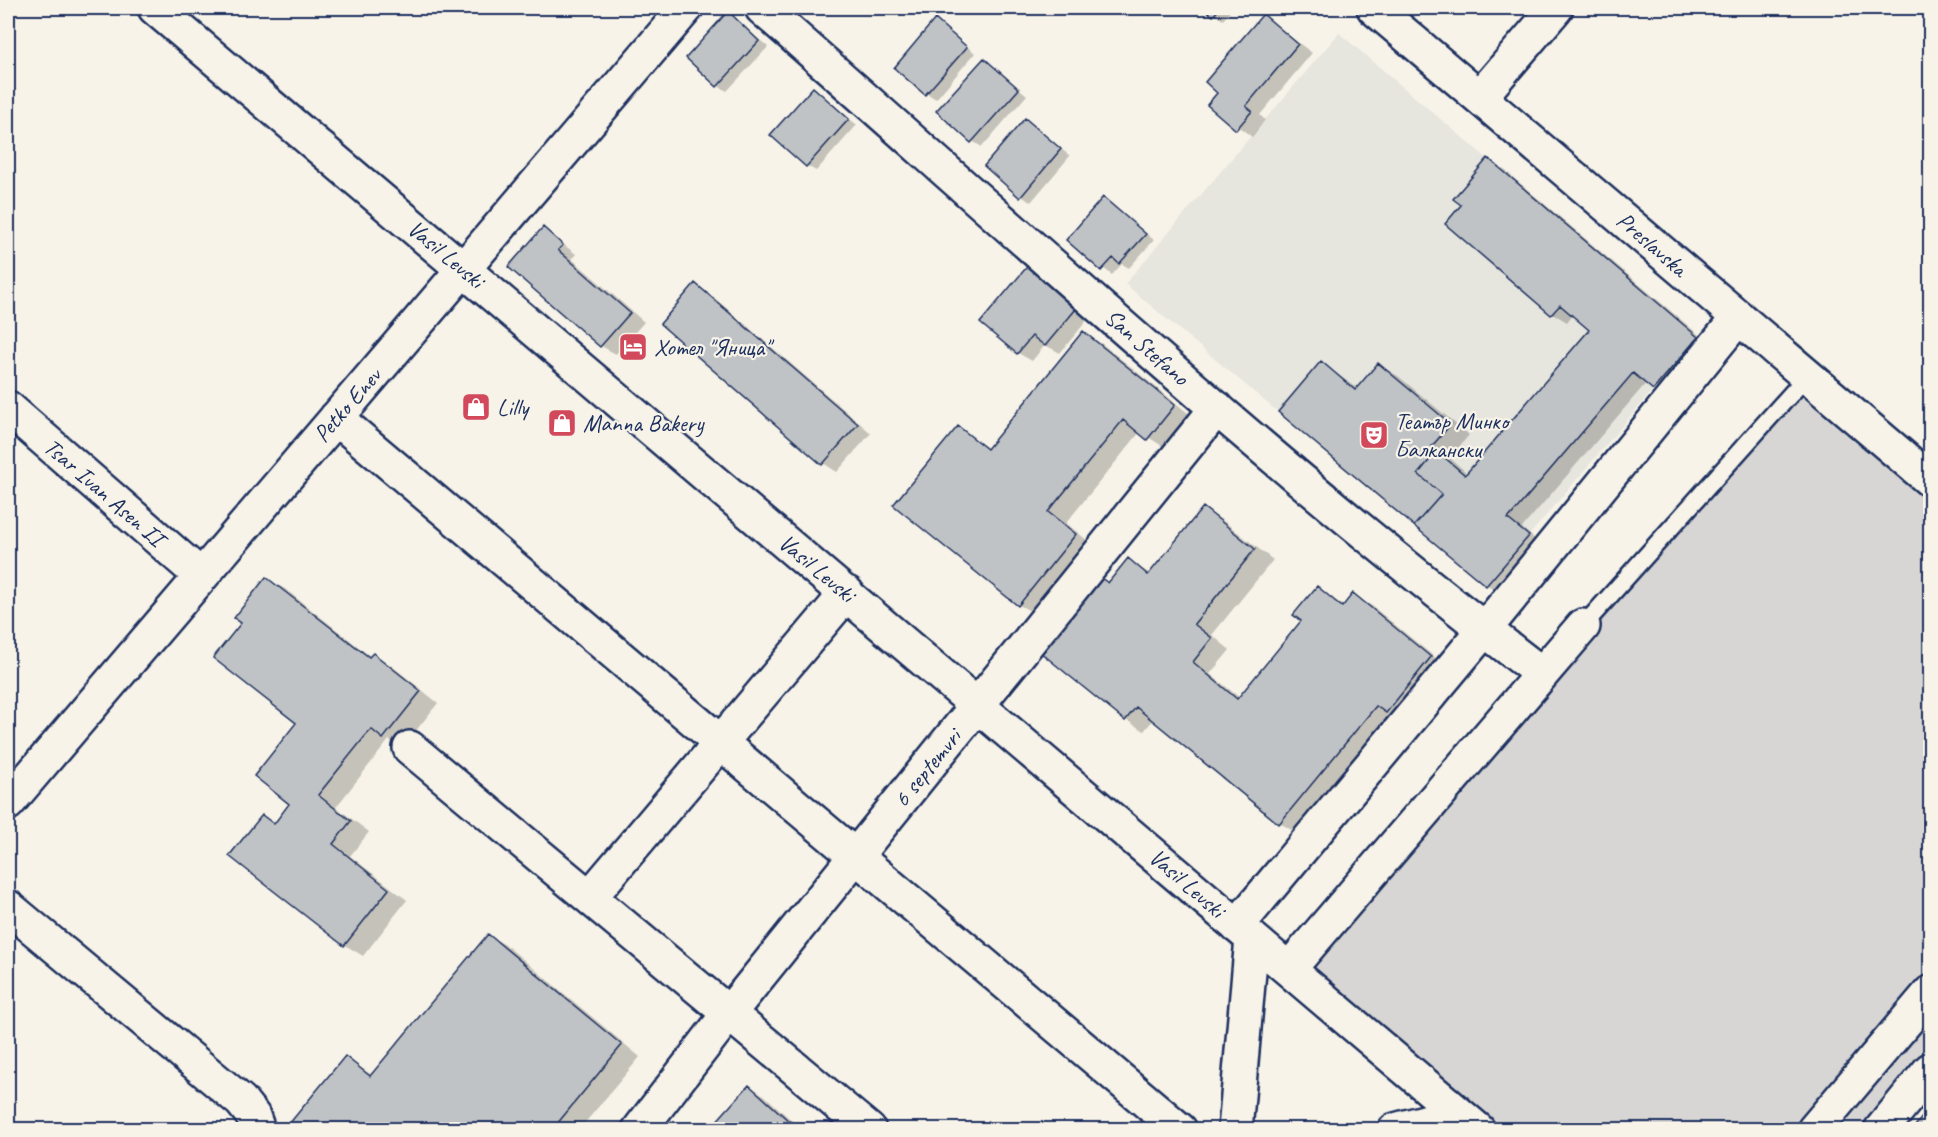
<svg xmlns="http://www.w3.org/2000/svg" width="1938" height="1137" font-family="Caveat,sans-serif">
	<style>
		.built { fill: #e6e5de }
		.green { fill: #d7d6d4; stroke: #798299; stroke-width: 1.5 }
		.shadow { fill: #0003 }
		.building { fill: #c0c3c5; stroke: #1b2f5e; stroke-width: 1.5 }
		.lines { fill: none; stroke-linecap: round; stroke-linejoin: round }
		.lane-casing { stroke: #1b2f5e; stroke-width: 21 }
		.street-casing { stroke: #1b2f5e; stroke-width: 38 }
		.lane { stroke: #f7f3e8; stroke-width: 16 }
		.street { stroke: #f7f3e8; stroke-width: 33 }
		.labels { text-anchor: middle; stroke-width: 4.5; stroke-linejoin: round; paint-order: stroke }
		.street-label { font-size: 24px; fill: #1b2f5e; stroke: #f7f3e8 }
		.poi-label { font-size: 24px; fill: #1b2f5e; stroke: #f7f3e8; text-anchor: start }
	</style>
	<rect width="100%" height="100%" fill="#f7f3e8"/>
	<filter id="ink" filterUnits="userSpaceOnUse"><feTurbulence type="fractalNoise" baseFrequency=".0167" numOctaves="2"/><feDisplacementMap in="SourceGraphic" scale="12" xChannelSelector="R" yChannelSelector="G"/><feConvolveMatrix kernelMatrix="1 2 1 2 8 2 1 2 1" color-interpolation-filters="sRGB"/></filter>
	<g filter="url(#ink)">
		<path class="built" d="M1339 33 1698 337 1486 586 1414 526 1441 494 1418 474 1437 451 1432 446 1451 423 1379 363 1355 390 1321 361 1278 412 1125 284Z"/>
		<path class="green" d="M1807 376 1930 480V1070L1881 1129H1478L1289 969Z"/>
		<path class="shadow" d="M1187 8H1202L1197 14Z
			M1205 8H1233L1223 20Z
			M728 13 768 47 727 91 718 86Z
			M1263 16 1312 53 1260 115 1265 120 1252 137 1209 104 1219 92Z
			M935 21 975 53 936 99 926 93Z
			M984 60 1027 95 982 147 972 141Z
			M814 89 857 125 816 171 807 166Z
			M1025 120 1070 156 1031 202 1021 196Z
			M1488 160 1503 169 1712 346 1668 397 1647 382 1522 528 1542 545 1501 593 1487 585 1321 363 1358 389 1379 365 1398 376 1469 435 1450 458 1468 474 1591 330 1573 314 1567 322 1552 313 1463 205Z
			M1104 199 1154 240 1129 268 1122 264 1112 275 1068 240Z
			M543 229 576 254 572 259 644 322 616 354 601 346 510 267Z
			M1031 263 1094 312 1060 353 1045 345 1032 361 1018 353Z
			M696 285 710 294 871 433 837 472 823 463Z
			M1083 333 1102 344 1193 417 1167 449 1140 432 1066 523 1094 546 1038 615 1019 605 896 505 958 428 989 449Z
			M1204 509 1222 520 1273 560 1212 635 1230 650 1210 674 1240 698 1303 621 1317 588 1344 606 1353 595 1372 606 1449 669 1298 834 1280 823 1154 719 1144 731 1126 720 1097 576 1110 583 1128 560 1150 574Z
			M266 579 285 589 371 657 373 655 392 666 438 703 402 748 389 740 336 807 369 832 350 856 407 900 363 956 345 945 262 817 275 824 291 804 298 722 243 623Z
			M488 935 507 946 640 1057 579 1130H286L345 1058 372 1075Z
			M750 1087 764 1095 802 1130H723Z"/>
		<path class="building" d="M1203 8H1220L1213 16Z
			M728 11 759 41 717 87 686 58Z
			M1263 14 1298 44 1246 106 1252 111 1236 130 1207 105 1217 93 1205 82Z
			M935 19 967 47 925 95 894 68Z
			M984 58 1019 89 971 143 936 111Z
			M813 87 849 119 806 167 770 135Z
			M1025 118 1061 149 1020 198 984 166Z
			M1488 158 1698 337 1653 390 1633 373 1508 519 1529 536 1486 586 1414 526 1442 494 1418 474 1437 451 1465 475 1589 330 1560 305 1551 315 1445 224 1461 205 1453 199Z
			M1103 197 1146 234 1119 264 1113 258 1101 271 1066 240Z
			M543 227 563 245 558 250 630 313 600 347 508 267Z
			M1031 262 1081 303 1045 346 1032 336 1017 354 980 323Z
			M695 283 858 424 822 465 660 324Z
			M1083 331 1175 405 1147 440 1123 420 1048 512 1076 534 1018 606 893 505 958 426 987 449Z
			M1321 361 1355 390 1378 363 1451 424 1432 446 1437 451 1418 474 1442 494 1414 526 1278 412Z
			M1203 507 1255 549 1194 624 1212 638 1193 662 1237 699 1301 621 1293 615 1317 586 1342 607 1353 593 1431 657 1386 713 1376 706 1279 824 1136 707 1125 721 1035 648 1096 574 1108 583 1128 558 1148 575Z
			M266 577 369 657 373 653 421 691 383 739 371 729 318 795 351 821 333 844 389 889 344 946 229 856 262 815 274 824 289 804 254 776 296 723 213 658 241 623 234 618Z
			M488 934 622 1045 552 1130H284L345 1056 370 1076Z
			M749 1085 799 1130H720L714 1124Z
			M1930 1107V1130H1912Z"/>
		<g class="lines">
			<g class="lane-casing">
				<path id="lane" d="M1583 626 1807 376"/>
			</g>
			<g class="street-casing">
				<path id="street" d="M155 8 1478 1130
					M762 8C1018 233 1270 466 1542 674
					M1374 8 1930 480
					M1480 97 1556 8
					M8 408 201 576
					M336 418 1180 1130
					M410 748 869 1130
					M8 803 686 8
					M590 897 847 593
					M8 907 241 1101 253 1116 258 1130
					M1237 926 1484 630 1738 318
					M1289 969 1583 626
					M639 1130 729 1013 1217 408
					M1235 1130 1252 938
					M1395 1130 1458 1113
					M1814 1130 1930 993
					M1881 1130 1930 1070"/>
			</g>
			<use href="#lane" class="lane"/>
			<use href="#street" class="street"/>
		</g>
	</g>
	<defs>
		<g id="hotel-square" transform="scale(1.5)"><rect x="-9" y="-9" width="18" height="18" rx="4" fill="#d1495b" stroke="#f7f3e8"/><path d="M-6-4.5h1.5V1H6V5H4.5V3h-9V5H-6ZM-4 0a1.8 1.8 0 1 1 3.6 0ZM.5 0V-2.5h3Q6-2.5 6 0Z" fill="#fff"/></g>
		<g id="shop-square" transform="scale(1.5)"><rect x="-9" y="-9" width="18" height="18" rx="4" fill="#d1495b" stroke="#f7f3e8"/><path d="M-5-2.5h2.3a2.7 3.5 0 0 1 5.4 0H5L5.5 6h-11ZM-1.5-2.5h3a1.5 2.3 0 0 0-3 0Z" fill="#fff"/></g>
		<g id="theatre-square" transform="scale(1.5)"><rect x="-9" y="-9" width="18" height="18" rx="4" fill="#d1495b" stroke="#f7f3e8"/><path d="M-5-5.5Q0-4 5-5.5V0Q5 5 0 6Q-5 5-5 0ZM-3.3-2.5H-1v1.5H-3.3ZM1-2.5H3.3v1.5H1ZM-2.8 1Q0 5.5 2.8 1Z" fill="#fff"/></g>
	</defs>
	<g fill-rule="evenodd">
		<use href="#hotel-square" x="633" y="347"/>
		<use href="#shop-square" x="476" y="407"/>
		<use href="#shop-square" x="562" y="423"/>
		<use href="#theatre-square" x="1374" y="435"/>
	</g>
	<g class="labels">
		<g class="street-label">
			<text transform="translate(1652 244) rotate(41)" y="8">Preslavska</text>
			<text transform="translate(446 254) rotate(40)" y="8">Vasil Levski</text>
			<text transform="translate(1147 347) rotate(41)" y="8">San Stefano</text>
			<text transform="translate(347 405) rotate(-49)" y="8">Petko Enev</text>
			<text transform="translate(104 492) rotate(41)" y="8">Tsar Ivan Asen II</text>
			<text transform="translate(817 568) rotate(40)" y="8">Vasil Levski</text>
			<text transform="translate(927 768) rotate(-51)" y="8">6 septemvri</text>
			<text transform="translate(1187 883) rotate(41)" y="8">Vasil Levski</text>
		</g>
		<g class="poi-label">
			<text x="654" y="355">Хотел "Яница"</text>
			<text x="497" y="415">Lilly</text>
			<text x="1395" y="429">Театър Минко<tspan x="1395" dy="28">Балкански</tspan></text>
			<text x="583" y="431">Manna Bakery</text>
		</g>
	</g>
	<rect width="1938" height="1137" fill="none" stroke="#f7f3e8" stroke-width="30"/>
	<rect x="15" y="15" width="1908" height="1107" fill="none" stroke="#1b2f5e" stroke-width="2" filter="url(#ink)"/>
</svg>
